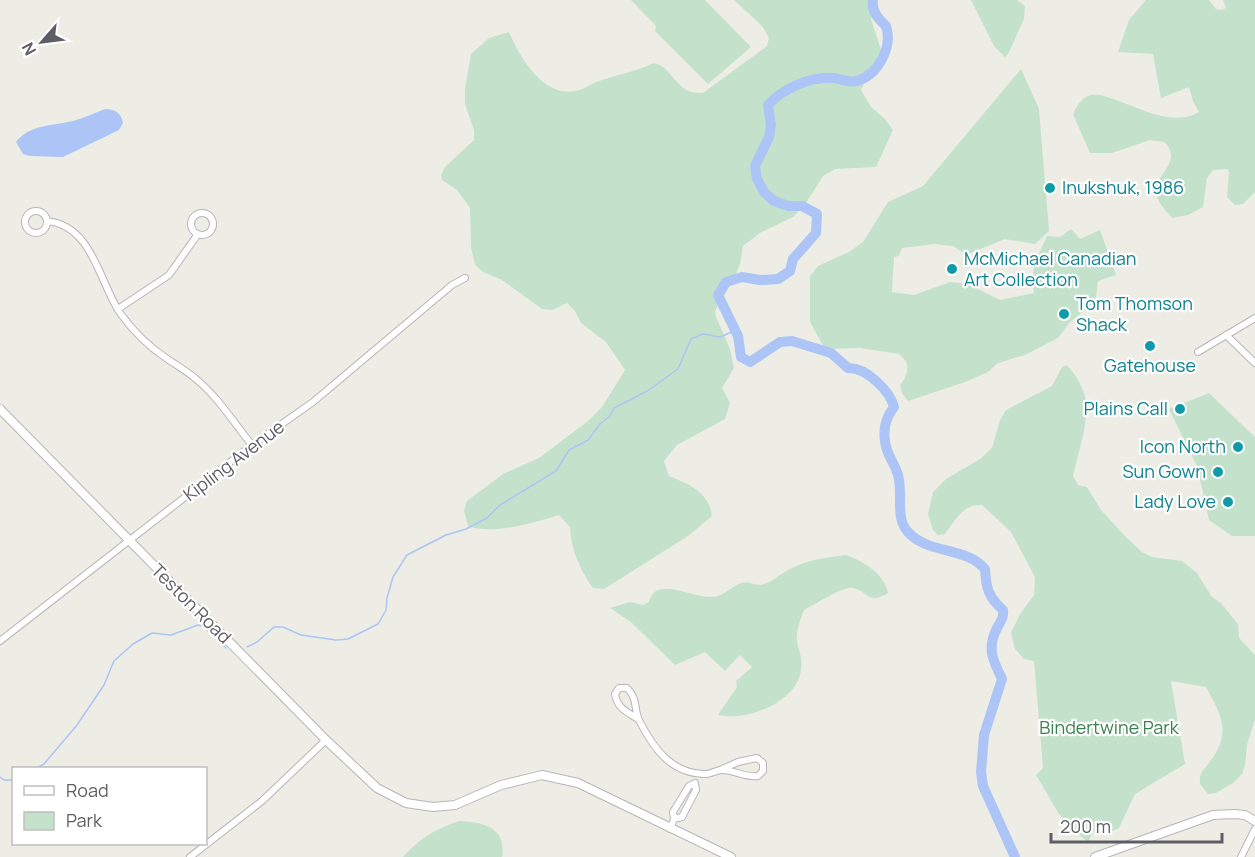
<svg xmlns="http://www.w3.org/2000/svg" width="1255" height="857" font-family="Manrope,sans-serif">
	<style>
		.green { fill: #c4e2cb }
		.water { fill: #acc5f6 }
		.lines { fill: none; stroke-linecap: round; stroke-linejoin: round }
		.stream { stroke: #acc5f6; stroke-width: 1.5 }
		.river { stroke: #acc5f6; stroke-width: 10 }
		.minor-casing { stroke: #b5b5ba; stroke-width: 8 }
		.tertiary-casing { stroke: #b5b5ba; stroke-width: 10 }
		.minor { stroke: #fff; stroke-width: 6 }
		.tertiary { stroke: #fff; stroke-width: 8 }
		.culture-dot { fill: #0f9aa8; stroke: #fff; stroke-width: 2 }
		.labels { text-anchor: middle; stroke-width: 4.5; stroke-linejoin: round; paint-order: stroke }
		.culture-label { font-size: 18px; fill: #0d838f; stroke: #fff; text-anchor: end }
		.street-label { font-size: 18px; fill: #5d5e64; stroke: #fff }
		.park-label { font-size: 18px; fill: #3e8151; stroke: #fff }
	</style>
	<rect width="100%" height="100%" fill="#edede5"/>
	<path class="green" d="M631 0H705L751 47 708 84 655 31 656 26Z
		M734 0H871V19L881 50 861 90 871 107 885 119 893 130 876 167 835 169 823 176 806 203 793 217 760 233 743 246 740 264 734 279 715 311 716 317 730 349 734 368 722 388 730 403 725 419 677 445 664 461 669 476C689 484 709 492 712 516L688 536 604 589 593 588C580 570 571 550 570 527L559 515C534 523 493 535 468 526L464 511 467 501 503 474 539 458 588 421 602 407 625 370 606 342 581 323 575 311 567 303 552 310 542 309 502 280 483 272 475 265 471 247 470 208 457 190 442 180 441 175 445 167 474 140V130L465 104V89L471 54 489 38 509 32C521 59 544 100 579 90 585 89 590 84 596 82 616 75 635 72 654 63 675 68 675 95 703 93L767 46 769 38 763 27Z
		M971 0H1017L1025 6 1024 19 1008 54 1005 57 994 46Z
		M1146 0H1209L1216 9 1221 10 1226 8 1223 0H1255V192L1243 204 1235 205 1227 197 1229 172 1227 169 1213 170 1207 178 1203 207 1188 215 1172 218C1167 212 1158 203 1156 194 1152 176 1185 162 1164 142L1150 140 1112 153H1090L1073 114C1076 107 1082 97 1091 95 1099 93 1107 97 1114 99 1141 109 1173 127 1199 112L1193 101 1189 87 1161 98 1153 54 1118 52 1129 20Z
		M1021 69 1039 109 1049 231 1035 244 1005 239 966 255 953 246 935 244 902 248 899 256 894 257 892 292 914 295 950 282 968 284 1000 300 1034 293C1030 267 1037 259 1047 236L1060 237 1071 229 1080 239 1100 230 1116 275 1098 281 1096 297 1092 305 1070 322 1058 338 1025 355 998 363 988 372 965 382 908 401 902 393 900 385C909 374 911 363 899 354L860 348 825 349 810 322V276L818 266 849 252 863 242 888 202 923 186Z
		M1067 365C1075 374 1085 389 1086 402 1088 426 1078 453 1073 476L1078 485 1087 487 1101 510 1125 536 1142 552 1152 557 1182 561 1197 573 1212 597 1221 603 1238 624 1239 638 1255 655V719L1247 745 1245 765 1242 774 1233 783 1216 793 1208 794 1200 784C1199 773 1203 770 1209 763 1232 733 1222 716 1206 687L1171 681 1185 764 1135 794 1119 828 1102 836 1093 831 1088 843 1059 814 1036 775 1043 768 1034 661 1024 659 1015 649 1011 633 1020 614 1034 595 1035 577 1011 532 982 505C963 504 956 519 945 534L938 535 933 530 928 514 933 492 946 479 980 459 992 448 1000 420 1006 410 1052 386 1062 367Z
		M1209 393 1255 437V536H1232L1209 520 1197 466 1169 409Z
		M846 555C863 561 885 574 888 593 867 606 869 591 853 588 843 586 814 605 804 610 800 620 796 631 797 642 799 651 803 659 801 670 797 702 747 722 718 715L737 687 736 681 752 667 740 655 725 671 705 652 675 665 631 622 610 608 630 602 643 605 649 602C656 572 698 603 718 596 727 593 733 585 742 583 750 581 757 587 764 584 772 582 783 572 792 568 809 559 827 558 846 555Z
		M459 821C483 822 507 827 502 857H403C423 836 432 831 459 821Z"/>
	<path class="water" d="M105 109C115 109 121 113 123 123L119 130 63 157 30 156 23 154 16 142C30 124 53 126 73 121 84 118 94 113 105 109Z"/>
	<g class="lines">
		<path class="stream" d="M247 647 257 642 274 627H283L301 635 336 640 348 639 378 624 386 610 387 598 393 577 407 555 446 535 466 529 487 518 500 505 556 471 569 450 588 440 600 424 610 416 614 408 649 390 678 369 691 339 703 334 720 337 736 330
			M37 768 44 764 77 725 104 685 114 661 133 644 152 633 171 635 198 625 203 626 226 648
			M0 777 4 780H14"/>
		<path class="river" d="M873 0C871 11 878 19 886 26 893 47 878 75 857 81 850 83 841 79 834 78 812 76 783 88 768 105L771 125 769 137 755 166 757 179 764 192 774 201 788 206H802L817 214 816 233 793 259 790 271 778 279 760 280 742 277 726 282 718 295 738 336 741 357 750 362 780 342 792 341 831 353 848 368C866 367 890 391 894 407 886 417 883 428 885 441 886 454 895 464 898 475 904 496 893 520 911 535 932 554 966 547 985 569 986 587 988 597 1003 610 1004 617 1001 621 997 628 987 648 992 659 1002 679L984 735 981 772 983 786 1015 857"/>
		<g class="minor-casing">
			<path id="minor" d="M25 222a11 11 0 1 1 22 0a11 11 0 1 1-22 0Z
				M191 224a11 11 0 1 1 22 0a11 11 0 1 1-22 0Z
				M47 221C93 226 99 282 120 313 133 331 148 346 166 358 176 365 187 371 196 379 218 397 234 423 252 445
				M118 309 169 275 198 234
				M1226 335 1255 363
				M1198 352 1255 318
				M0 641 252 445 313 402 452 285 465 278
				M638 719C627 712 617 708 615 694L619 688H627C639 700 633 710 640 722 654 749 671 773 704 774 710 775 716 770 722 770 735 770 745 778 758 776L763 771V763L757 758 738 762 720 770
				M670 829 674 819 673 812 689 786 695 783 696 790 682 817 674 819
				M190 857 262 801 326 740
				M1241 857 1255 829"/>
		</g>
		<g class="tertiary-casing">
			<path id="tertiary" d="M0 409 326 740 377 788 406 803 433 807 455 805 501 785 542 775 578 783 731 857
				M1095 857 1213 815 1234 814 1245 815 1255 821"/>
		</g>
		<use href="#minor" class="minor"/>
		<use href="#tertiary" class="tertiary"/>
	</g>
	<g class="culture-dot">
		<circle cx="1050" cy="188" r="6"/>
		<circle cx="952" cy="269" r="6"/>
		<circle cx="1064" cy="314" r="6"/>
		<circle cx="1150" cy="346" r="6"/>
		<circle cx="1180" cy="409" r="6"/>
		<circle cx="1238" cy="447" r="6"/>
		<circle cx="1218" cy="472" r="6"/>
		<circle cx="1228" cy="502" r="6"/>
	</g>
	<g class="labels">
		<g class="culture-label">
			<text x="1062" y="194" text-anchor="start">Inukshuk, 1986</text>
			<text x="964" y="265" text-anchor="start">McMichael Canadian<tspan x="964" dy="21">Art Collection</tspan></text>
			<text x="1076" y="310" text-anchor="start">Tom Thomson<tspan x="1076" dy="21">Shack</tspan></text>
			<text x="1150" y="372" text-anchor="middle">Gatehouse</text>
			<text x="1168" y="415">Plains Call</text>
			<text x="1226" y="453">Icon North</text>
			<text x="1206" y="478">Sun Gown</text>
			<text x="1216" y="508">Lady Love</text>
		</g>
		<g class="street-label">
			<text transform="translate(234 461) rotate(-37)" y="6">Kipling Avenue</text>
			<text transform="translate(191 604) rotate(45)" y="6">Teston Road</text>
		</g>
		<g class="park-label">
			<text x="1109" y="734">Bindertwine Park</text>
		</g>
	</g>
	<rect x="12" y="767" width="195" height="78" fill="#ffffff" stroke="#bebfc1" stroke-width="1.5"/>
	<rect x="24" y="786" width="30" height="9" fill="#ffffff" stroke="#bebfc1" stroke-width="1.5"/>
	<text x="66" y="797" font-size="18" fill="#5d5e64">Road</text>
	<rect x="24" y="812" width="30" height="18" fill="#c4e2cb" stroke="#bebfc1" stroke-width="1.5"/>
	<text x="66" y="827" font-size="18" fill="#5d5e64">Park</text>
	<g transform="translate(42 42) rotate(242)" stroke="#ffffff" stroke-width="4.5" paint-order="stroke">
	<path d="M0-4.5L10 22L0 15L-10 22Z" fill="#5d5e64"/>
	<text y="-9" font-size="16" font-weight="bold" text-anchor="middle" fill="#5d5e64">N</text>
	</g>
	<path d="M1051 833v9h171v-9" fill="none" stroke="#5d5e64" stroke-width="3"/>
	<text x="1060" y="833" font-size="18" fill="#5d5e64" stroke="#ffffff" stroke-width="4.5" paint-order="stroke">200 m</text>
</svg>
